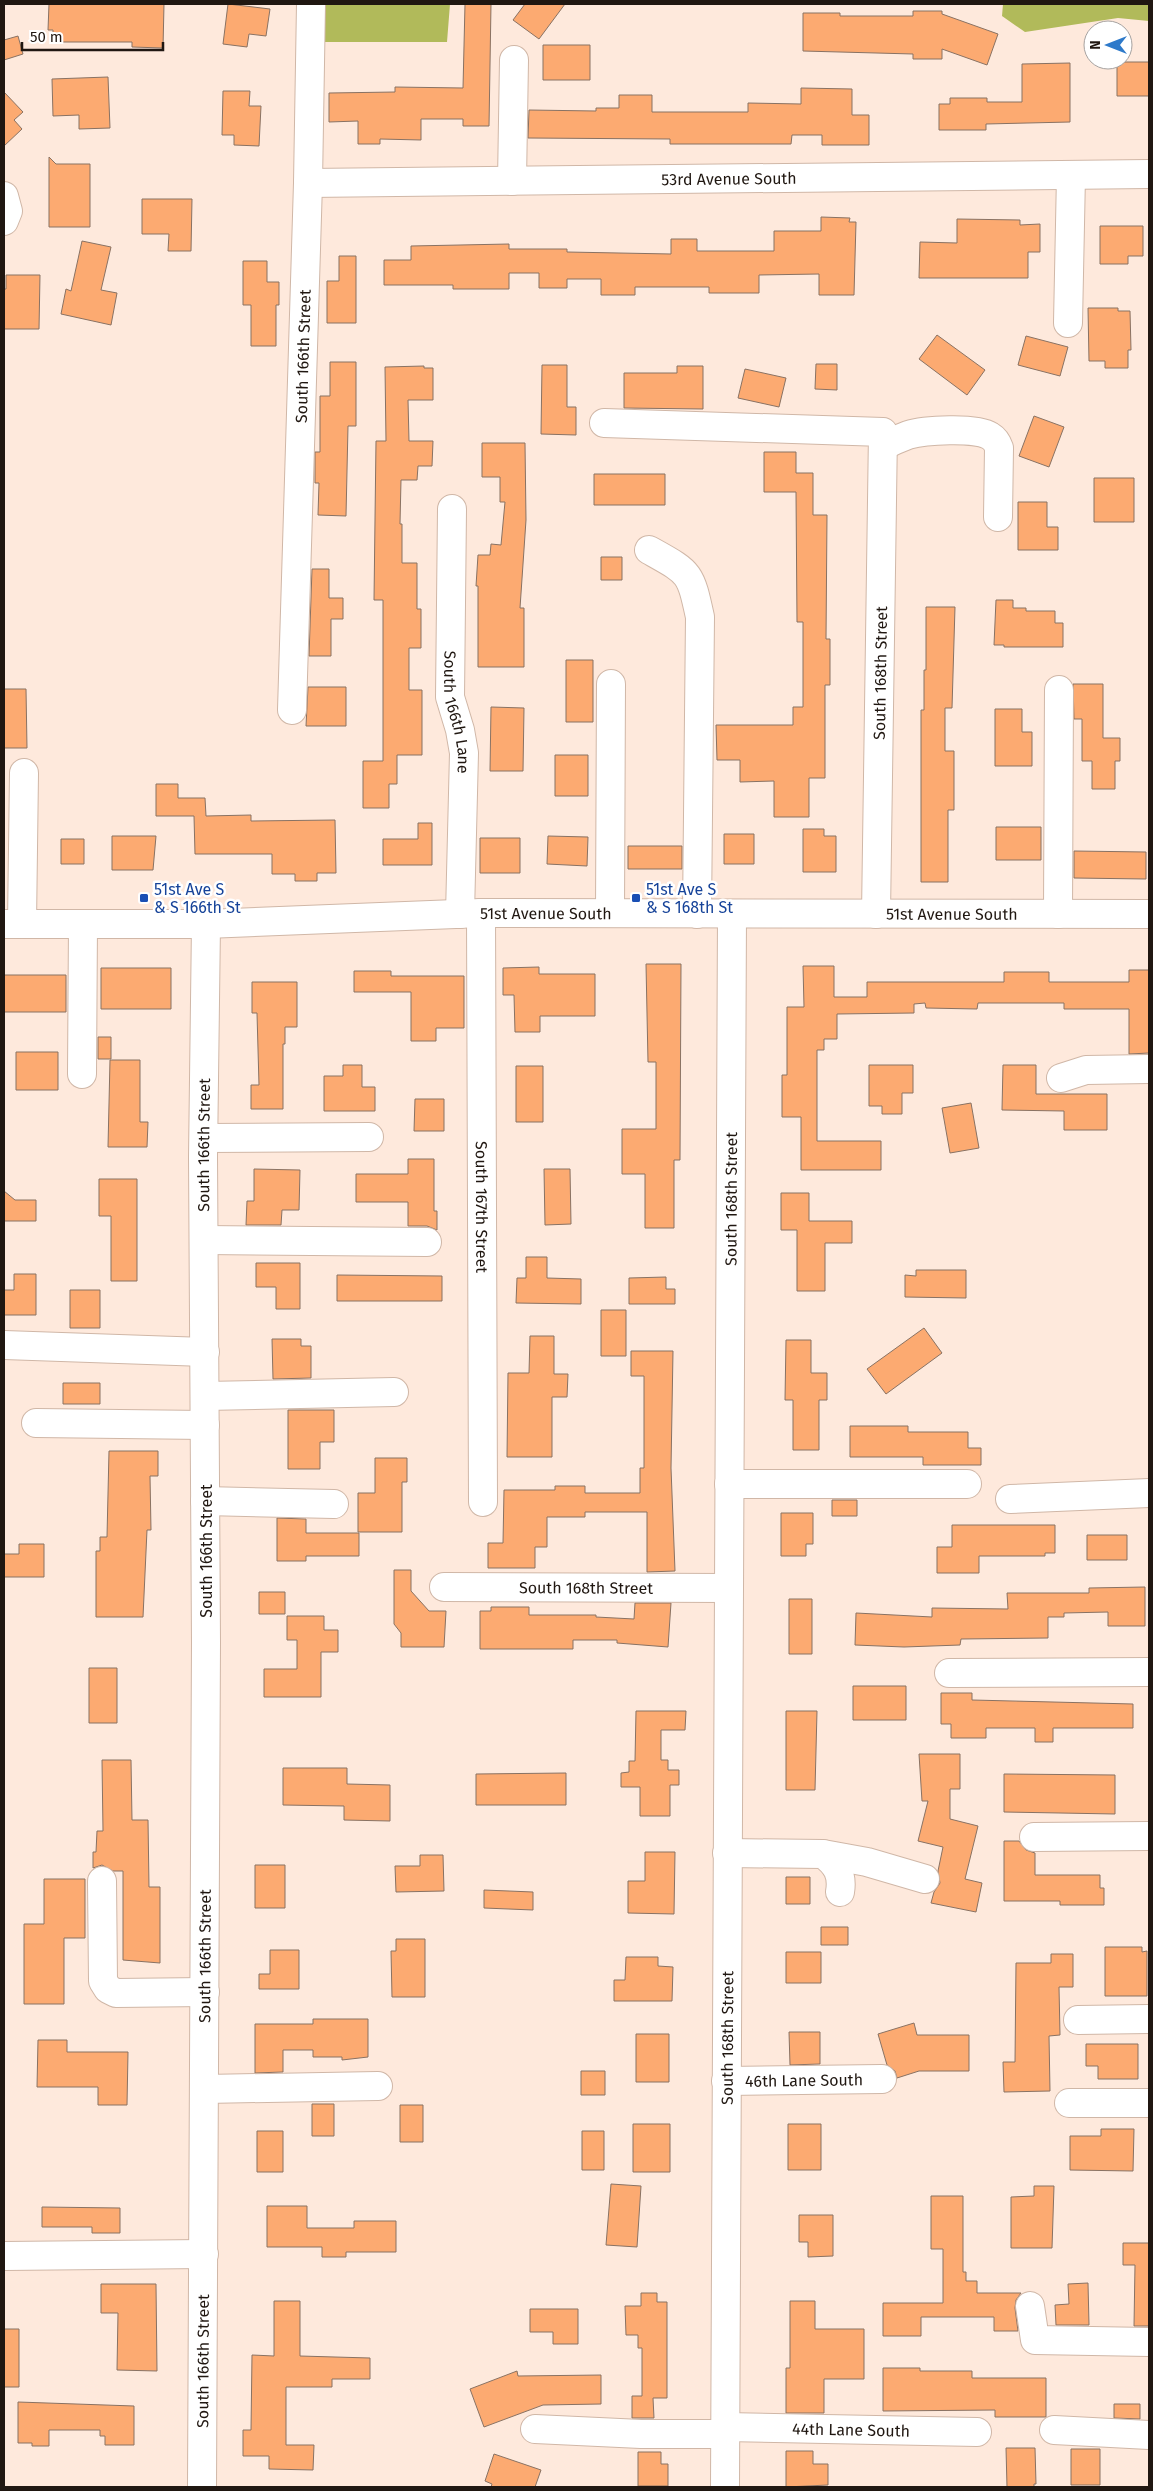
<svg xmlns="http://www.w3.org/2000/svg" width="1153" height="2491" font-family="'Fira Sans',sans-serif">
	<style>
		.forest { fill: #b1ba5a }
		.building { fill: #fcaa71; stroke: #897263 }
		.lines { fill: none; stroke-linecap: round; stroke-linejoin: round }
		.minor-casing { stroke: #d0b7a7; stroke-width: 30 }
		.minor { stroke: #fff; stroke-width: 28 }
		.transit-dot { fill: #1a4fb4; stroke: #fff; stroke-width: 2 }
		.labels { text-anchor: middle; stroke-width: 5; stroke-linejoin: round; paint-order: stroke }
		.street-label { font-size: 16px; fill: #201711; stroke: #fff }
		.transit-label { font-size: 16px; fill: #164399; stroke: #fff; text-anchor: start }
	</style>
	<rect width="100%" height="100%" fill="#fee9dc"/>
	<path class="forest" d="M324 4H450L447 42H324Z
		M1003 4H1149V21L1118 18 1025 32 1002 16Z"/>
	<path class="building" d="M49 4H164L163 48 132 47V42H53V30H48Z
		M228 4 270 9 266 36 249 34 247 47 223 44Z
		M465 4H491L489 126H463V119H421V140L380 139V144H358V121L329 122V93L395 92V87L463 88Z
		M525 4H565L539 39 513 20Z
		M913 11H942V14L998 34 987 65 942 49V59H913V54L803 51V13H840V16H913Z
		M18 36 23 54 4 60V40Z
		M543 45H590V80H543Z
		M1117 62H1149V96H1117Z
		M1070 63V122L986 124V130H939V104H950V98H987V102H1022V64Z
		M108 77 110 128 79 129V115L53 116 52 79Z
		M801 88 852 89V115H869V145H822V135H792L791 144H670V139L528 138 529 110 596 111V108H619V95H652V112H748V103L801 104Z
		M223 91H250L249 106H261L259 146 234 145V135H222Z
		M4 92 23 112 14 120 22 129 4 146Z
		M49 157 56 164H90V227H49Z
		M142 199H192L191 251H168L169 234H142Z
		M821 217 850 218 849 222H856L854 295H819V274L759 275V293H709V287H635V295H601V279H567V288H539V273H509V289H453V285H384V260H411V246L509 244V249H567V252L671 254V239H697V251H774V231H821Z
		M957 219 1020 220V225L1040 224V252H1028V278H919L920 242 957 243Z
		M1100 226H1143V256H1128V264H1100Z
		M82 241 111 247 101 290 117 293 111 325 61 314 66 289 71 291Z
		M339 256H356V323H327V281H339Z
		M243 261H267V282H279V305H276V346H251V305H243Z
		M6 275H40L39 329H4V289H6Z
		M1088 308H1118V311H1130L1131 350H1128V368H1105V361H1089Z
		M937 335 985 370 967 395 919 359Z
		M1026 336 1068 347 1060 376 1018 365Z
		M330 362H356V426H348L346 516 318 515 319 483H315V452H320V396H330Z
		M816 364H837V390L815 389Z
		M542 365H567V407H576V435L541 434Z
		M424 366V368H433V400H408L409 441H433L432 466H418L417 480H401L400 524H402V563H417V609H421V648H409V690H422V755H397V784H389V808H363V761H383V600H374L376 441H386L385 367Z
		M677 366H703V409L624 408V373H677Z
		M745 369 786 378 779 407 738 398Z
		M1034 416 1064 427 1049 467 1019 456Z
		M482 443H525L526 520 520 608H524V667H478V586H476L478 555H490L491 544 501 545 505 502H500V477H482Z
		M764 452H796V473H813V515H827L826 639H830V685H825V778H809V817H774V781L740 782V760H717L716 725H793V707H803V622H797L796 492H764Z
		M594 474H665V505H594Z
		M1094 478H1134V522H1094Z
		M1018 502H1047V527H1058V550H1018Z
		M601 557H622V580H601Z
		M312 569H329V598H343V619H331V656H309Z
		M996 600H1013V608H1026V611H1055V623H1063V647H1004V645H994Z
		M926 607H955L952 708H945V751H954V810H948V882H921V710H924V670H926Z
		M566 660H593V722H566Z
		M1073 684H1103V738H1120V761H1115V789H1092V761H1082V719H1074Z
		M308 687H346V726H306Z
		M4 689H26L27 748H4Z
		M491 707 524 708 523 771H490Z
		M995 709H1022V732H1032V766H995Z
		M555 755H588V796H555Z
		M156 784H178V798H205L206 816 251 815V821L335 820 336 873H317V881H295V874H272V854H195L194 816H156Z
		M418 823H432V865H383V839H418Z
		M996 827H1041V860H996Z
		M803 829H824V836H836V872H803Z
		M724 834H754V864H724Z
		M112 836H156L153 870H112Z
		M548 836 588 837 587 866 547 864Z
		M480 838H520V873H480Z
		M61 839H84V864H61Z
		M628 846H682V869H628Z
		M1074 851 1146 852V879L1074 878Z
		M646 964H681L680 1160H674V1228H645V1174H622V1129H656V1062H648Z
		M803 966H834V997H867V982H1004V972H1049V982H1129V970H1149V1053L1129 1054V1009H1064V1003H978L977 1009 926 1008 925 1003 914 1004V1013L837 1014V1039H824V1050H817V1141H881V1170H801V1117H782V1075H787V1007H804Z
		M539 967V974H595V1016H540V1032H515L514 995H503V968Z
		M101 968H171V1009H101Z
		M354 971H391V976H464V1028H436V1041H411V992H354Z
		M4 975H66V1012H4Z
		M252 982H297V1027H285V1044H283V1109H251V1085H259L257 1013H252Z
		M98 1037H111V1059H98Z
		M16 1052H58V1090H16Z
		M110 1060H140V1122H148L147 1147H108Z
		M343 1065H362V1087H375V1111H324V1076H343Z
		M869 1065H913V1093H902V1114H882V1106H869Z
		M1003 1065H1036V1094H1107V1130H1064V1111L1002 1110Z
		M516 1066H543V1122H516Z
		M415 1099H444V1131H414Z
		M971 1103 979 1148 950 1153 942 1108Z
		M408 1159H434V1211H437V1230L427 1226H408V1202H356V1174H408Z
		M254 1169 300 1170 299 1210H282L281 1225H246L247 1201H254Z
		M544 1169H570L571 1224 545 1225Z
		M99 1179H137V1281H111V1216H99Z
		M4 1191 15 1200H36V1221H4Z
		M781 1193H809V1221H852V1243H825V1291H797V1230H781Z
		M526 1257H547V1278L581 1279V1304L516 1303 517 1278H526Z
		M256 1263H300V1309H276V1287H256Z
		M916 1270H966V1298L905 1297V1275L916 1276Z
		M14 1274H36V1315H4V1290H14Z
		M337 1275 442 1276V1301H337Z
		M666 1277V1289H675V1304H629V1278Z
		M70 1290H100V1328H70Z
		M601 1310H626V1356H601Z
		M924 1328 942 1353 886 1394 867 1369Z
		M530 1336H554V1374H568L567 1397H552V1457H507L508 1373H529Z
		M272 1339H301V1346H311V1378L273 1379Z
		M786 1340H811V1373H827V1400H819V1450H793V1400H785Z
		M631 1351H673L671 1468 675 1571 647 1572V1512H585V1517H547V1547H535V1568H488V1543H503L504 1490H555V1486H585V1493H640V1468H644V1376H631Z
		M63 1383H100V1404H63Z
		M288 1410H334V1442H320V1469H288Z
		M850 1426H908V1432H968V1448H981V1465H923V1457H850Z
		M109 1451H158V1476H150L151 1530H147L143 1617H96V1551H100V1537H107Z
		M375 1458H407V1482H402V1532H358V1493H375Z
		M832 1500H857V1516H832Z
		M781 1513H813V1544H806V1556H781Z
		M277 1518 306 1519V1533H359V1556H306V1561H277Z
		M952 1525H1055V1553H1045V1556H979V1573H937V1547H952Z
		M1087 1535H1127V1560H1087Z
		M19 1544H44V1577H4V1554H19Z
		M394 1570H411V1591L429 1611H446L444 1647H401V1633L394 1624Z
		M1145 1587V1626H1108V1612L1064 1613V1617H1048V1638L961 1639 960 1645 904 1647 855 1645 856 1613 932 1617V1608L1008 1609 1007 1593H1089V1588Z
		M259 1592H285V1614H259Z
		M789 1599H812V1654H789Z
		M635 1603H671L668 1647 617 1643V1640H573V1649H480V1611H491V1607H529V1615H596V1617L634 1619Z
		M287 1616H324V1630H338V1652H321V1697H264V1669H297V1640H287Z
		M89 1668H117V1723H89Z
		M853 1686H906V1720H853Z
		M941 1693H972V1700L1133 1704V1728H1053V1742H1035V1728H986V1738H951V1724H941Z
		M636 1711H686L685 1730H661V1760H668V1770H679V1785H670V1816H640V1787H621V1773L629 1772V1761H635Z
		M786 1711H817L815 1790H786Z
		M919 1754H960V1789H950V1819L978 1826 965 1879 982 1883 976 1912 931 1903 934 1892 940 1883 938 1871 943 1847 918 1841 928 1801H922Z
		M102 1760H131L132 1820H148L149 1887H160V1963L123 1960V1871H113L102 1865 93 1868V1852H96L97 1831H103Z
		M283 1768H347V1784L390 1785V1821L344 1820V1806L283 1805Z
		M566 1773V1805H476V1774Z
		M1004 1774 1115 1775V1814L1004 1812Z
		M1004 1841H1019L1026 1850 1035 1853V1875H1100V1888H1104V1905H1060V1901H1004Z
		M645 1852H675L674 1914 628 1913V1881H645Z
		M420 1855H443L444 1891 396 1892 395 1866H420Z
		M255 1865H285V1908H255Z
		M786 1877H810V1904H786Z
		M44 1879H85V1938H64V2004H24V1924H44Z
		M484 1890 533 1892V1910L484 1908Z
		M821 1927H848V1945H821Z
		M396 1939H425V1997H392L391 1951H396Z
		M1105 1947H1142V1952L1147 1951V1996H1105Z
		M270 1950H299V1989H259V1974H270Z
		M786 1952H821V1983H786Z
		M1051 1954H1073V1987H1059L1060 2035 1049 2036 1050 2091 1004 2092 1003 2062H1015L1016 1963H1051Z
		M626 1957H658V1966L673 1967 672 2001H614V1980H625Z
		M313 2019H368V2057L342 2060V2057H313V2050H283V2072L255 2073V2024H313Z
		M914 2023 917 2035H969V2071H919L897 2078 895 2071 887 2065 878 2034Z
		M789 2032H820V2064L790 2065Z
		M636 2034H669V2082H636Z
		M38 2040H67V2052H128L127 2105H98V2087H37Z
		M1086 2044H1138V2079H1098V2066H1086Z
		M581 2071H605V2095H581Z
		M312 2104H334V2136H312Z
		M400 2105H423V2142H400Z
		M633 2124H670V2172H633Z
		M788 2124H821V2170H788Z
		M1101 2129H1134L1133 2171 1070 2170V2136H1101Z
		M257 2131H283V2172H257Z
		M582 2131H604V2170H582Z
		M611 2184 641 2186 637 2247 606 2245Z
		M1034 2186H1054L1052 2248H1011V2197L1034 2196Z
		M931 2196H963V2272H966V2281H977V2293H1021L1016 2300 1015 2308 1018 2331H994V2317H921V2336H883V2303H943V2249H931Z
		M267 2206H307V2228H354V2221H396V2252H346V2257H322V2247H267Z
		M42 2207 120 2208V2233H92V2227H42Z
		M799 2215H833V2256L808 2257V2242H799Z
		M1123 2243H1149V2326H1134L1135 2265H1123Z
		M1088 2283 1089 2325H1056L1055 2305 1069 2304 1068 2284Z
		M101 2284H156L157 2371 117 2370 118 2313H101Z
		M641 2293H657V2302H667V2398H653L654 2418H632V2396H642V2348H638V2335H626L625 2306H641Z
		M274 2301H300V2356L370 2358V2379H332V2387H286V2445H314L313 2470 269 2469V2456H243V2430H251L252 2355 274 2356Z
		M790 2301H815V2329H864V2379H824V2413H786V2368H790Z
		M530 2309H578V2344H553V2332H530Z
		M4 2329H19V2387H4Z
		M883 2368H920V2371H972V2378H1046V2417H995V2410L883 2411Z
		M517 2371 518 2376 601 2375V2404L543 2405 484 2427 470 2389Z
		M18 2402 134 2406V2445H105V2436H100V2430H49V2446H32V2443H18Z
		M1114 2404H1140V2419L1114 2418Z
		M1006 2448H1035L1036 2484H1034V2487H1007Z
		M1071 2449H1100V2485H1071Z
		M786 2451H813V2464H828V2485L786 2487Z
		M638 2452H661V2464H668V2486H638Z
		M494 2454 541 2470 535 2487H491L492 2484 485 2481Z"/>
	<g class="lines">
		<g class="minor-casing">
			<g id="minor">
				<path d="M512 181 514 60"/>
				<path id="s1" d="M308 183 1149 174"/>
				<path d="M4 196 8 211 4 221"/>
				<path d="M1068 323 1071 175"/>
				<path d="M604 423 883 432 876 914"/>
				<path d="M883 446C891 442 900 438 908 435 924 430 976 427 990 436 995 439 997 442 999 448L998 517"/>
				<path id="s2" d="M452 509 450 697 460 730 464 753 460 914"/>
				<path d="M649 550C690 573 690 571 700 617L697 914"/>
				<path id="s3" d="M292 710 308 183 311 4"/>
				<path id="s4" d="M481 913 483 1502"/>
				<path d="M610 913 611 684"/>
				<path d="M1058 914 1059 690"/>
				<path id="s5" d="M4 924H206L481 913 1149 914"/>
				<path d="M22 924 24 773"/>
				<path d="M82 1074 83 924"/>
				<path d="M1061 1078 1086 1070 1149 1069"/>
				<path d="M205 1138 369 1137"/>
				<path d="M204 1240 427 1242"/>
				<path d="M4 1345 205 1352"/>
				<path d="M205 1396 394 1392"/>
				<path d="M36 1423 205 1425"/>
				<path d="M729 1484H967"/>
				<path d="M1010 1499 1149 1493"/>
				<path d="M205 1501 334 1504"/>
				<path id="s6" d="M444 1587 728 1588"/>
				<path d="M949 1673 1149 1672"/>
				<path d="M1034 1837 1149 1836"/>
				<path d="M727 1853 823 1854C837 1864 843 1875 840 1892"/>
				<path d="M823 1854 867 1862 925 1879"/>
				<path d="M102 1881 103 1981 108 1989 116 1993 205 1992"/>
				<path d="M1078 2020 1149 2019"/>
				<path id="s7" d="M726 2081 882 2079"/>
				<path d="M205 2089 378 2086"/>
				<path d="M1069 2103H1149"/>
				<path d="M4 2256 204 2254"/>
				<path d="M1030 2306 1035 2340 1149 2342"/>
				<path id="s8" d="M725 2427 977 2432"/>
				<path d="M535 2429 641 2434H725"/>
				<path d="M1054 2430 1149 2435"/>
				<path id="s9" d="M202 2487 206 1642 203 1157 206 924"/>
				<path id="s10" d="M725 2487 732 914"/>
			</g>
		</g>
		<use href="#minor" class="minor"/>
	</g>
	<g class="transit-dot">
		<rect x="139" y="893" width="10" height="10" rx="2.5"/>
		<rect x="631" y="893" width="10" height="10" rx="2.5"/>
	</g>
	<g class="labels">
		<g class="street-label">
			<text dy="6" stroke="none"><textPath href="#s1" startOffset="421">53rd Avenue South</textPath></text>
			<text dy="6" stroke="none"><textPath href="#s3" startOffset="354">South 166th Street</textPath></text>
			<text transform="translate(880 673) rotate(-89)" y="6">South 168th Street</text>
			<text dy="6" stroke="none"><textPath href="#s2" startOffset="204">South 166th Lane</textPath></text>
			<text dy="6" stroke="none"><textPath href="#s5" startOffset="542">51st Avenue South</textPath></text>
			<text dy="6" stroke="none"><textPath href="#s5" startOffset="948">51st Avenue South</textPath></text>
			<text dy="6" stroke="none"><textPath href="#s9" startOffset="1342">South 166th Street</textPath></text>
			<text dy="6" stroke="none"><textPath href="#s10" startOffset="1288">South 168th Street</textPath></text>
			<text dy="6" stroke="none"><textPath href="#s4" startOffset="294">South 167th Street</textPath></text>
			<text transform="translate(206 1551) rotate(-90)" y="6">South 166th Street</text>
			<text dy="6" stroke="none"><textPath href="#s6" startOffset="142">South 168th Street</textPath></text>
			<text dy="6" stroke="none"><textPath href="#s9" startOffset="531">South 166th Street</textPath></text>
			<text dy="6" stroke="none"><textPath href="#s10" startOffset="449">South 168th Street</textPath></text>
			<text dy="6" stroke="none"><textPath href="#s7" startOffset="78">46th Lane South</textPath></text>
			<text dy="6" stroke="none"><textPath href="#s9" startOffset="126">South 166th Street</textPath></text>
			<text dy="6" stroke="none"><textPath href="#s8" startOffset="126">44th Lane South</textPath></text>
		</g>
		<g class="transit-label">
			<text x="154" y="895">51st Ave S<tspan x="154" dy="18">&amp; S 166th St</tspan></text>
			<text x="646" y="895">51st Ave S<tspan x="646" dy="18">&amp; S 168th St</tspan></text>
		</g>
	</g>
	<rect width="1153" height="2491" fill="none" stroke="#201711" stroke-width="10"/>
	<g transform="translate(1108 45) rotate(270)"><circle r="24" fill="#ffffff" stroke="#a6a2a0"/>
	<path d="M0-4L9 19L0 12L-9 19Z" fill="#2e7aca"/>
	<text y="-8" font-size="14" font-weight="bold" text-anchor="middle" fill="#201711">N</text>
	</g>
	<path d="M22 42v8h141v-8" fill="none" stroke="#201711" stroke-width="2.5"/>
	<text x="30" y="42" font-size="15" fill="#201711" stroke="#ffffff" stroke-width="4" paint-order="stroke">50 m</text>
</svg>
